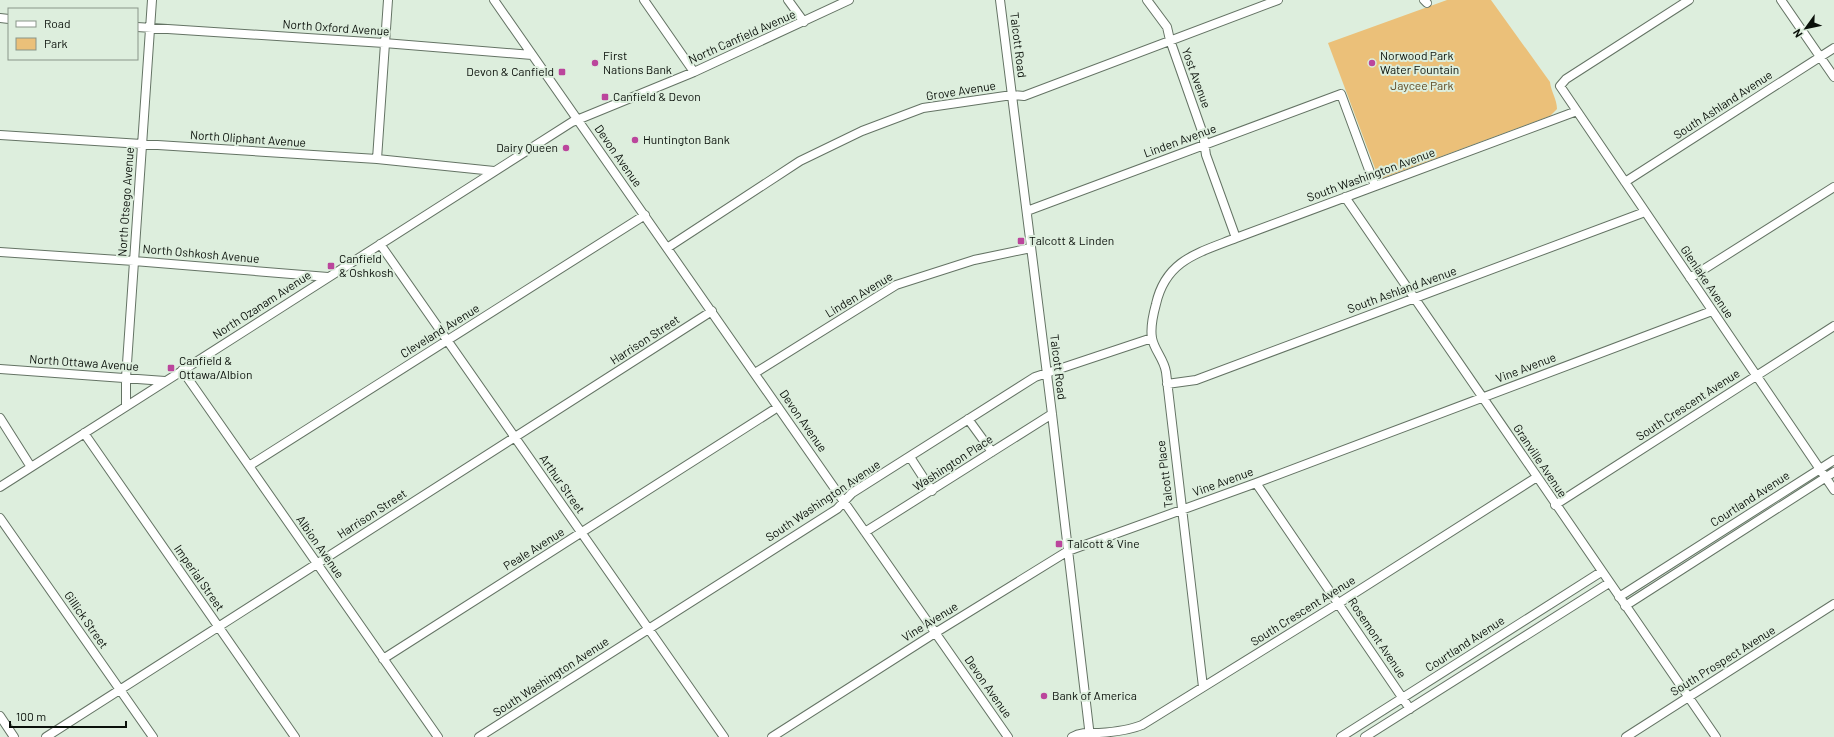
<svg xmlns="http://www.w3.org/2000/svg" width="1834" height="737" font-family="Barlow,sans-serif">
	<style>
		.green { fill: #ebc079 }
		.lines { fill: none; stroke-linecap: round; stroke-linejoin: round }
		.minor-casing { stroke: #647364; stroke-width: 10 }
		.minor { stroke: #fff; stroke-width: 8 }
		.poi-dot { fill: #bb459c; stroke: #ded; stroke-width: 1.5 }
		.labels { text-anchor: middle; stroke-width: 4; stroke-linejoin: round; paint-order: stroke }
		.street-label { font-size: 12px; fill: #0a100a; stroke: #ded }
		.poi-label { font-size: 12px; fill: #0a100a; stroke: #ded; text-anchor: start }
		.park-label { font-size: 12px; fill: #5c4722; stroke: #ded }
	</style>
	<rect width="100%" height="100%" fill="#ded"/>
	<path class="green" d="M1447 0H1491L1550 82C1551 92 1557 99 1557 109L1550 116 1383 178 1379 176 1376 171 1328 43Z"/>
	<g class="lines">
		<g class="minor-casing">
			<path id="minor" d="M494 0 1008 737
				M644 0 694 72
				M788 0 804 22
				M1000 0 1052 414 1090 737
				M1147 0 1167 27 1170 40 1203 134 1206 155 1236 238
				M1424 0 1427 3
				M1689 0 1566 79 1560 86 1834 490
				M1781 0 1834 77
				M0 18 9 19
				M137 27 384 43 532 55
				M0 135 377 159 494 171
				M377 159 388 0
				M1625 182 1834 48
				M1345 197 1716 737
				M1027 211 1341 94 1375 186
				M380 244 724 737
				M667 248 800 161 862 131 923 108 1012 95 1024 96 1278 0
				M0 252 134 261 328 277
				M1690 278 1834 187
				M0 369 165 381
				M182 370 438 737
				M755 373 896 285 974 260 1031 248
				M1167 384 1196 380 1645 212
				M126 406V378L152 0
				M0 418 31 467
				M968 419 992 452
				M84 433 295 737
				M910 457 932 491
				M249 466 645 215
				M1256 483 1410 709
				M0 487 572 122 694 72 849 0
				M1555 505 1834 326
				M0 518 153 737
				M865 532 1052 414
				M1619 597 1834 460
				M1625 606 1834 472
				M383 659 778 407
				M1203 687 1166 372C1164 359 1154 350 1152 338 1150 327 1153 315 1156 304 1166 260 1198 253 1236 238L1577 111
				M0 716 14 737
				M46 737 712 311
				M479 737 837 509 852 493 1035 377 1152 338
				M772 737 935 633 1068 551 1256 483 1712 311
				M1072 737C1081 732 1090 733 1099 733 1113 732 1130 730 1142 725L1339 603 1537 477
				M1341 737 1601 572
				M1365 737 1609 583
				M1626 737 1834 604"/>
		</g>
		<use href="#minor" class="minor"/>
	</g>
	<g class="poi-dot">
		<circle cx="595" cy="63" r="4"/>
		<circle cx="1372" cy="63" r="4"/>
		<rect x="558" y="68" width="8" height="8" rx="2"/>
		<rect x="601" y="93" width="8" height="8" rx="2"/>
		<circle cx="635" cy="140" r="4"/>
		<circle cx="566" cy="148" r="4"/>
		<rect x="1017" y="237" width="8" height="8" rx="2"/>
		<rect x="327" y="262" width="8" height="8" rx="2"/>
		<rect x="167" y="364" width="8" height="8" rx="2"/>
		<rect x="1055" y="540" width="8" height="8" rx="2"/>
		<circle cx="1044" cy="696" r="4"/>
	</g>
	<g class="labels">
		<g class="street-label">
			<text transform="translate(336 28) rotate(4)" y="4">North Oxford Avenue</text>
			<text transform="translate(742 37) rotate(-24)" y="4">North Canfield Avenue</text>
			<text transform="translate(1018 45) rotate(83)" y="4">Talcott Road</text>
			<text transform="translate(1196 78) rotate(70)" y="4">Yost Avenue</text>
			<text transform="translate(961 91) rotate(-9)" y="4">Grove Avenue</text>
			<text transform="translate(1723 105) rotate(-33)" y="4">South Ashland Avenue</text>
			<text transform="translate(248 139) rotate(4)" y="4">North Oliphant Avenue</text>
			<text transform="translate(1180 141) rotate(-20)" y="4">Linden Avenue</text>
			<text transform="translate(618 156) rotate(55)" y="4">Devon Avenue</text>
			<text transform="translate(1371 175) rotate(-20)" y="4">South Washington Avenue</text>
			<text transform="translate(126 202) rotate(-86)" y="4">North Otsego Avenue</text>
			<text transform="translate(201 254) rotate(5)" y="4">North Oshkosh Avenue</text>
			<text transform="translate(1707 282) rotate(56)" y="4">Glenlake Avenue</text>
			<text transform="translate(1402 290) rotate(-20)" y="4">South Ashland Avenue</text>
			<text transform="translate(859 295) rotate(-31)" y="4">Linden Avenue</text>
			<text transform="translate(262 305) rotate(-33)" y="4">North Ozanam Avenue</text>
			<text transform="translate(440 331) rotate(-32)" y="4">Cleveland Avenue</text>
			<text transform="translate(645 340) rotate(-33)" y="4">Harrison Street</text>
			<text transform="translate(84 363) rotate(4)" y="4">North Ottawa Avenue</text>
			<text transform="translate(1058 367) rotate(83)" y="4">Talcott Road</text>
			<text transform="translate(1526 368) rotate(-21)" y="4">Vine Avenue</text>
			<text transform="translate(1688 405) rotate(-33)" y="4">South Crescent Avenue</text>
			<text transform="translate(803 421) rotate(55)" y="4">Devon Avenue</text>
			<text transform="translate(1540 461) rotate(56)" y="4">Granville Avenue</text>
			<text transform="translate(953 463) rotate(-33)" y="4">Washington Place</text>
			<text transform="translate(1165 474) rotate(-97)" y="4">Talcott Place</text>
			<text transform="translate(1223 482) rotate(-20)" y="4">Vine Avenue</text>
			<text transform="translate(562 484) rotate(55)" y="4">Arthur Street</text>
			<text transform="translate(1750 499) rotate(-33)" y="4">Courtland Avenue</text>
			<text transform="translate(823 501) rotate(-34)" y="4">South Washington Avenue</text>
			<text transform="translate(372 514) rotate(-33)" y="4">Harrison Street</text>
			<text transform="translate(320 547) rotate(55)" y="4">Albion Avenue</text>
			<text transform="translate(534 549) rotate(-32)" y="4">Peale Avenue</text>
			<text transform="translate(199 578) rotate(55)" y="4">Imperial Street</text>
			<text transform="translate(1303 611) rotate(-32)" y="4">South Crescent Avenue</text>
			<text transform="translate(86 620) rotate(55)" y="4">Gillick Street</text>
			<text transform="translate(930 622) rotate(-32)" y="4">Vine Avenue</text>
			<text transform="translate(1377 638) rotate(56)" y="4">Rosemont Avenue</text>
			<text transform="translate(1465 644) rotate(-33)" y="4">Courtland Avenue</text>
			<text transform="translate(1723 661) rotate(-32)" y="4">South Prospect Avenue</text>
			<text transform="translate(551 677) rotate(-33)" y="4">South Washington Avenue</text>
			<text transform="translate(988 687) rotate(55)" y="4">Devon Avenue</text>
		</g>
		<g class="poi-label">
			<text x="603" y="60">First<tspan x="603" dy="14">Nations Bank</tspan></text>
			<text x="1380" y="60">Norwood Park<tspan x="1380" dy="14">Water Fountain</tspan></text>
			<text x="554" y="76" text-anchor="end">Devon &amp; Canfield</text>
			<text x="613" y="101">Canfield &amp; Devon</text>
			<text x="643" y="144">Huntington Bank</text>
			<text x="558" y="152" text-anchor="end">Dairy Queen</text>
			<text x="1029" y="245">Talcott &amp; Linden</text>
			<text x="339" y="263">Canfield<tspan x="339" dy="14">&amp; Oshkosh</tspan></text>
			<text x="179" y="365">Canfield &amp;<tspan x="179" dy="14">Ottawa/Albion</tspan></text>
			<text x="1067" y="548">Talcott &amp; Vine</text>
			<text x="1052" y="700">Bank of America</text>
		</g>
		<g class="park-label">
			<text x="1422" y="90">Jaycee Park</text>
		</g>
	</g>
	<rect x="8" y="8" width="130" height="52" fill="#ddeedd" stroke="#899589"/>
	<rect x="16" y="21" width="20" height="6" fill="#ffffff" stroke="#899589"/>
	<text x="44" y="28" font-size="12" fill="#0a100a">Road</text>
	<rect x="16" y="38" width="20" height="12" fill="#ebc079" stroke="#899589"/>
	<text x="44" y="48" font-size="12" fill="#0a100a">Park</text>
	<g transform="translate(1806 28) rotate(237)" stroke="#ddeedd" stroke-width="3" paint-order="stroke">
	<path d="M0-3L7 15L0 10L-7 15Z" fill="#0a100a"/>
	<text y="-6" font-size="11" font-weight="bold" text-anchor="middle" fill="#0a100a">N</text>
	</g>
	<path d="M10 721v6h116v-6" fill="none" stroke="#0a100a" stroke-width="2"/>
	<text x="16" y="721" font-size="12" fill="#0a100a" stroke="#ddeedd" stroke-width="3" paint-order="stroke">100 m</text>
</svg>
